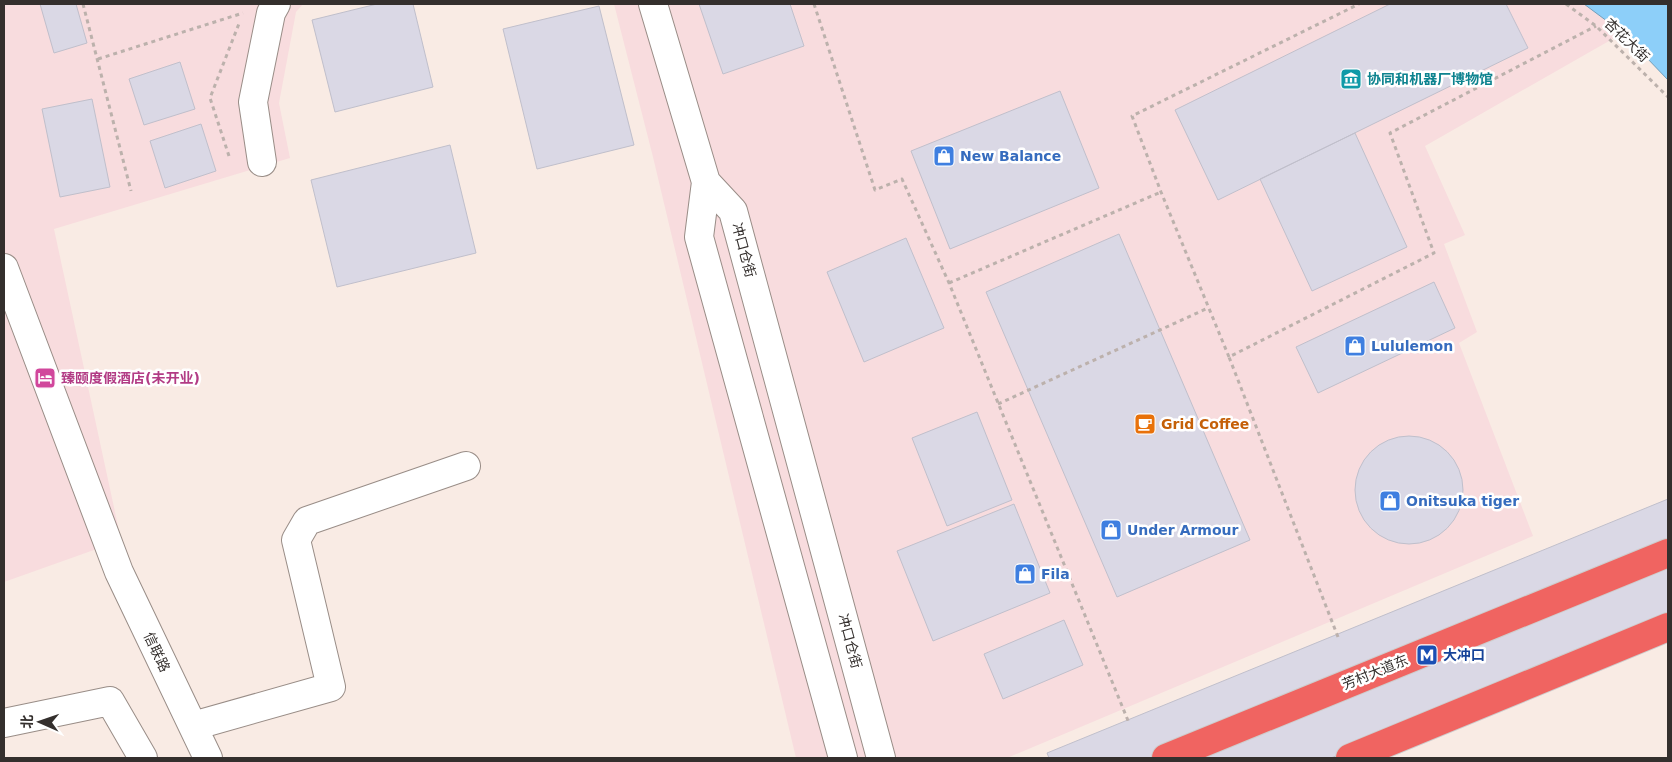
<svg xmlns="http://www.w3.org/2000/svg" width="1672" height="762" font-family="'DejaVu Sans','Noto Sans SC',sans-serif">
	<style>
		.commercial { fill: #f8dcde }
		.water { fill: #8dcff9; stroke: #729fbc }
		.building { fill: #dad8e5; stroke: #c0bfcb }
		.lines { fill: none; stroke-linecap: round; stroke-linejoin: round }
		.minor-casing { stroke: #998d87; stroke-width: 30 }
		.highway-casing { stroke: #cecdcd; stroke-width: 30 }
		.path { stroke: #bcb1ac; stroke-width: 3; stroke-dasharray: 4 4; stroke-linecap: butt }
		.minor { stroke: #fff; stroke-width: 28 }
		.highway { stroke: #f06461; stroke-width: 28 }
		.labels { text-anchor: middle; stroke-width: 5; stroke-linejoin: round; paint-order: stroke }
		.street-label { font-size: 14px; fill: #342f2d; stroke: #fff }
		.culture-label { font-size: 14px; font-weight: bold; fill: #0d838f; stroke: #fff; text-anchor: start }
		.shop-label { font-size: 14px; font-weight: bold; fill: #366cbe; stroke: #fff; text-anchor: start }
		.hotel-label { font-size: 14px; font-weight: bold; fill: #b23c85; stroke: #fff; text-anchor: start }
		.food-label { font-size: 14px; font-weight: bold; fill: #c56008; stroke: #fff; text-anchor: start }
		.transit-label { font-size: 14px; font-weight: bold; fill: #164399; stroke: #fff; text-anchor: start }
	</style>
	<rect width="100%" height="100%" fill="#f9ebe4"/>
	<path class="commercial" d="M4 4H303L296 12 279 103 290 158 54 229 118 526 108 545 4 582Z
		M614 4H1584L1623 33 1425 146 1465 235 1444 244 1477 332 1459 343 1533 536 1007 758H796L653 157Z"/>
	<path class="water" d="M1584 4H1668V80L1623 33Z"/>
	<path class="building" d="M40 4H76L87 43 54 53Z
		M377 4H413L433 87 335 112 312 20Z
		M699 4H790L804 46 723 74Z
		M1390 4H1506L1528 48 1218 200 1175 110Z
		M599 6 634 145 537 169 503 29Z
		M180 62 195 109 144 125 129 79Z
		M1060 91 1099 188 950 249 911 151Z
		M92 99 110 187 60 197 42 109Z
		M201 124 216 171 165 188 150 141Z
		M1355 133 1407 247 1312 291 1260 179Z
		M450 145 476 253 337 287 311 180Z
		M1119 234 1250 540 1117 597 986 292Z
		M906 238 944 328 864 362 827 272Z
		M1434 282 1455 328 1318 393 1296 347Z
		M977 412 1012 500 947 526 912 438Z
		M1355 490a54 54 0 1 1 108 0a54 54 0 1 1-108 0Z
		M1668 499V621L1331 758H1049L1047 753Z
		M1014 504 1050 593 933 641 897 551Z
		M1064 620 1083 665 1003 699 984 654Z"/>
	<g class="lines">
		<g class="minor-casing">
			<path id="minor" d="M653 4 706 182 699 237 843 758
				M262 162 253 102 271 13 276 4
				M706 182 733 211 881 758
				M4 268 119 572 208 758
				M4 723 110 701 143 758
				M193 726 331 687 296 540 307 521 466 466"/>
		</g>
		<g class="highway-casing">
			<path id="highway" d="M1166 758 1668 553
				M1350 758 1668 627"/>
		</g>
		<path class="path" d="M83 4 131 191
			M814 4 875 190 902 179 949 283 1129 723
			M1566 4 1596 26 1668 97
			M98 59 243 13
			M229 156 210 98 240 21
			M949 283 1161 192
			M1229 357 1161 192 1132 116 1359 4
			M998 404 1208 308
			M1338 637 1229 357 1434 253 1390 133 1596 26"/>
		<use href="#minor" class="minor"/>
		<use href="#highway" class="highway"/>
	</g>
	<defs>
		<g id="museum-square" transform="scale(1.125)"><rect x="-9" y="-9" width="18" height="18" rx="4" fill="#0f9aa8" stroke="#fff"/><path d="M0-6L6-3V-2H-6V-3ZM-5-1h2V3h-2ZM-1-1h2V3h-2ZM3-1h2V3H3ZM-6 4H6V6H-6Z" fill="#fff"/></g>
		<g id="shop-square" transform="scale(1.125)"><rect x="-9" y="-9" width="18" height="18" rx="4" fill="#3f7fe0" stroke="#fff"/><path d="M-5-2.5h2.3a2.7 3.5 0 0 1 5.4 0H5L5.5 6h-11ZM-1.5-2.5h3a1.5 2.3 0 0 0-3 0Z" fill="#fff"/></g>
		<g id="hotel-square" transform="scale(1.125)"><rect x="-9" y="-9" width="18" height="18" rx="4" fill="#d1479c" stroke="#fff"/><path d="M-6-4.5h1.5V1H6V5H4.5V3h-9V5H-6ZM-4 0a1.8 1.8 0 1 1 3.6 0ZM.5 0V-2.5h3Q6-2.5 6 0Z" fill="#fff"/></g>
		<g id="cafe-square" transform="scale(1.125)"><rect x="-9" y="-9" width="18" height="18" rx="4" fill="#e8710a" stroke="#fff"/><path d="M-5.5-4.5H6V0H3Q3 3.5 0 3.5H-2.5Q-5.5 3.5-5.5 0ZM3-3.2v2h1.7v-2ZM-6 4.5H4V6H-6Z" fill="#fff"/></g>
		<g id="metro-square" transform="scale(1.125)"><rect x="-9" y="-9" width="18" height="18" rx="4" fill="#1a4fb4" stroke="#fff"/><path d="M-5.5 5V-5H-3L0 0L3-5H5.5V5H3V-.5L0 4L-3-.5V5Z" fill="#fff"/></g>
	</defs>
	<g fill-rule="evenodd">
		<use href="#museum-square" x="1351" y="79"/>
		<use href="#shop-square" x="944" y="156"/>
		<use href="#shop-square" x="1355" y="346"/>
		<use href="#hotel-square" x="45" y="378"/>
		<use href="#cafe-square" x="1145" y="424"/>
		<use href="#shop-square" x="1390" y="501"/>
		<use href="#shop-square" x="1111" y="530"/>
		<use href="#shop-square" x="1025" y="574"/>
		<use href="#metro-square" x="1427" y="655"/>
	</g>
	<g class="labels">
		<g class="street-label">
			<text transform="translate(1627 40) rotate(44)" y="5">杏花大街</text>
			<text transform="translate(744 250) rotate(75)" y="5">冲口仓街</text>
			<text transform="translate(850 641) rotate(75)" y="5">冲口仓街</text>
			<text transform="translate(157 652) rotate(65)" y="5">信联路</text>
			<text transform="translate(1375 672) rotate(-22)" y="5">芳村大道东</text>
		</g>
		<g class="culture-label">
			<text x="1367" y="84">协同和机器厂博物馆</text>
		</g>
		<g class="shop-label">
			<text x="960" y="161">New Balance</text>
			<text x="1371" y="351">Lululemon</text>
			<text x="1406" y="506">Onitsuka tiger</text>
			<text x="1127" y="535">Under Armour</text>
			<text x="1041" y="579">Fila</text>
		</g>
		<g class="hotel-label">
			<text x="61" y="383">臻颐度假酒店(未开业)</text>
		</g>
		<g class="food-label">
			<text x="1161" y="429">Grid Coffee</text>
		</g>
		<g class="transit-label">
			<text x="1443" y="660">大冲口</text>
		</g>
	</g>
	<rect width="1672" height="762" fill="none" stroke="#342f2d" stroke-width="10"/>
	<g transform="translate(40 722) rotate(272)" stroke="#ffffff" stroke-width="4" paint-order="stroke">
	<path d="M0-4L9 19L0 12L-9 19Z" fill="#342f2d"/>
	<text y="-8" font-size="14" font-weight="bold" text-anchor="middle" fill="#342f2d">北</text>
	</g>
</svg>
